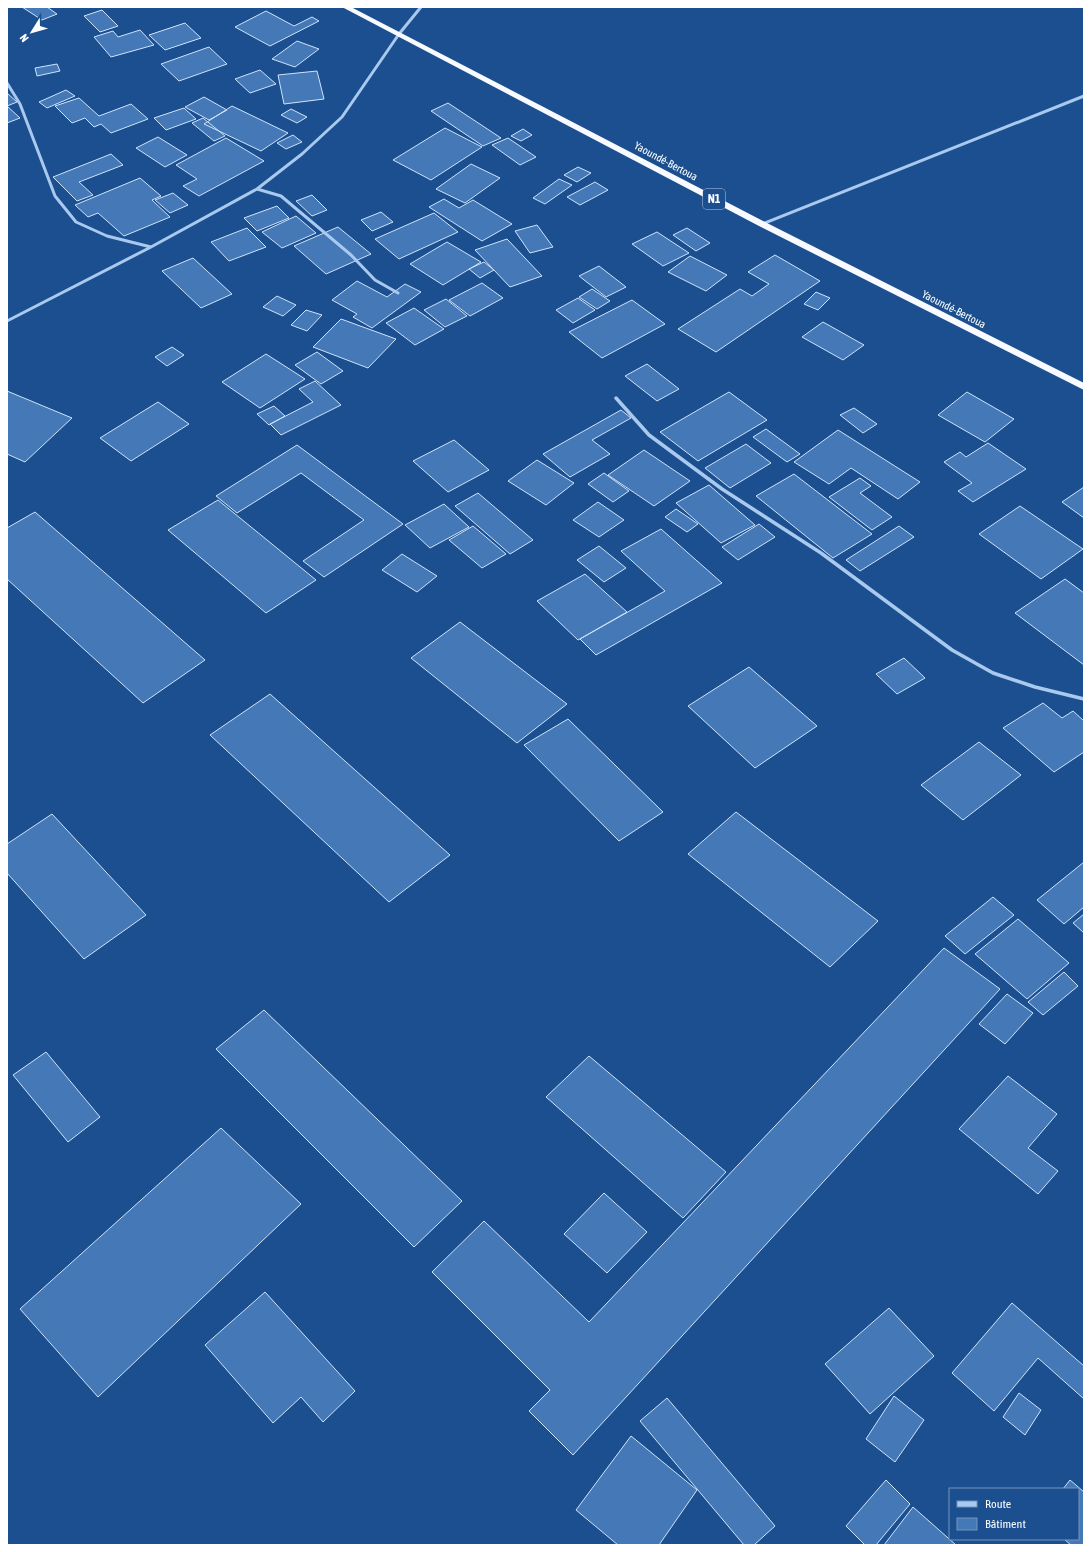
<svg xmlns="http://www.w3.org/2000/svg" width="1091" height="1552" font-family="'Asap Condensed',sans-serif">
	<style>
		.building { fill: #4478b7; stroke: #cfe3fa }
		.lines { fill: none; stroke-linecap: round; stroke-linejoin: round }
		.minor-far1 { stroke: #a9c9ee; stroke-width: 3 }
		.minor { stroke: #a9c9ee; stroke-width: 3.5 }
		.trunk { fill: #f8faff; fill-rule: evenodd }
		.labels { text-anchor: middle; stroke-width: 3; stroke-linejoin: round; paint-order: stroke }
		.far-street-label { font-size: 11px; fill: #fff; stroke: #1b4f8f }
		.shield { fill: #1b4f8f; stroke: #bbcadd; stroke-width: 1 }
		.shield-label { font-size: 12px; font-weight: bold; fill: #fff }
	</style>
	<rect width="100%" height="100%" fill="#1b4f8f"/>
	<path class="building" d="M22 7H47L57 14 42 20Z
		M102 10 118 26 100 32 84 16Z
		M266 11 294 26 312 17 319 21 270 46 235 27Z
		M185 23 201 38 165 50 149 35Z
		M140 30 154 45 111 57 94 37 113 31 118 37Z
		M297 41 319 49 295 67 272 59Z
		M209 47 227 64 179 81 161 64Z
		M57 64 60 71 37 76 35 68Z
		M260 70 276 84 250 93 235 79Z
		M317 71 324 99 284 104 278 75Z
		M66 90 75 96 47 108 39 102Z
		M7 93 17 102 7 106Z
		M204 97 227 110 209 120 185 107Z
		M79 98 99 116 131 104 148 119 111 133 101 124 94 127 85 118 72 123 55 106Z
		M448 103 501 138 483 146 431 111Z
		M7 106 20 118 7 123Z
		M232 106 288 133 261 151 204 124Z
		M184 108 196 119 166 130 154 118Z
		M291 109 307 117 297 123 281 115Z
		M203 118 225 136 214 141 192 123Z
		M445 128 482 147 431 180 393 160Z
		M523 129 532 135 521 141 511 136Z
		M293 135 302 142 286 149 277 143Z
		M158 137 187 155 165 167 136 148Z
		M226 138 264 161 199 196 183 186 197 179 176 165Z
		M508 138 536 157 520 165 492 145Z
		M111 154 123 165 79 182 93 195 77 201 53 177Z
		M471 164 500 178 465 203 436 189Z
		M578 167 591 173 577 182 564 175Z
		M140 178 161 196 152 200 170 217 124 236 98 213 88 217 75 205Z
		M559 179 572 185 545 204 533 198Z
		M595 182 608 190 580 205 567 197Z
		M173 193 188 205 170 213 155 200Z
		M312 195 327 210 312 216 296 201Z
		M444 199 459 208 473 200 512 224 482 241 429 207Z
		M277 206 289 218 257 231 244 218Z
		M381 212 393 222 372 231 361 220Z
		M434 213 458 232 399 259 375 239Z
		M296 216 316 233 282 248 262 232Z
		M537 225 553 247 530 253 515 231Z
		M338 227 371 254 326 274 294 246Z
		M247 228 266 247 229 261 211 242Z
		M687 228 710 243 696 251 673 235Z
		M657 232 689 253 663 266 632 244Z
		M507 239 542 276 510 287 475 250Z
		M447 242 481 262 443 285 410 264Z
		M775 255 820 281 716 352 678 329 740 289 752 296 769 284 748 272Z
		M690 256 727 275 706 291 668 272Z
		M193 258 232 294 201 308 162 271Z
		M484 262 494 270 480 278 469 269Z
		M599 266 626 287 606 297 579 276Z
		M357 281 387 297 405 284 421 292 372 328 353 317 357 314 332 300Z
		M482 283 503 298 470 316 449 300Z
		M592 289 610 301 597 309 579 297Z
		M816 292 830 298 818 310 804 304Z
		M277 296 296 305 283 316 263 307Z
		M578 298 595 310 573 323 556 310Z
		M446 299 467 316 445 327 424 310Z
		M632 300 665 324 602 358 569 332Z
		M414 308 444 329 415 345 386 323Z
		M306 310 322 315 307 331 291 325Z
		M341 319 396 339 368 368 313 347Z
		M823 322 864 345 843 360 802 337Z
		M172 347 184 355 167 366 155 357Z
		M317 352 343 371 321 384 295 365Z
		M266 354 305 379 260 408 222 382Z
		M647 364 679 389 657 401 625 376Z
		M315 381 341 405 281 435 270 424 313 402 299 389Z
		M7 391 72 418 25 462 7 454Z
		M729 392 767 420 698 461 660 432Z
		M967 392 1014 419 985 442 938 415Z
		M158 402 189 424 131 461 100 438Z
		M274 406 285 416 269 425 257 414Z
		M854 408 877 424 863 433 840 415Z
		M621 410 631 418 592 440 610 454 570 477 543 454Z
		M766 429 800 454 787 462 753 437Z
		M838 430 920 482 898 499 851 468 829 484 794 462Z
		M454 440 489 470 448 492 413 461Z
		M988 443 1026 469 973 502 958 491 972 483 944 462 960 452 966 457Z
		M746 444 771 463 730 488 705 468Z
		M297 445 403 524 324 577 303 561 364 520 301 473 237 513 216 496Z
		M644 450 690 481 654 506 608 475Z
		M537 460 574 483 546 505 508 481Z
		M604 473 629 491 613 502 588 484Z
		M794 474 872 534 833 558 756 496Z
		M860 478 871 486 860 493 892 517 872 530 829 497Z
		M709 485 755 525 721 543 676 503Z
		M1084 487V518L1062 502Z
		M478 493 533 540 510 554 455 506Z
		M218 500 316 580 266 613 168 530Z
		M598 502 624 520 599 537 573 520Z
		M444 504 469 527 430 548 405 525Z
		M1020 506 1083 549 1041 579 979 534Z
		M676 509 698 524 687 532 665 517Z
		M35 512 205 660 143 703 7 579V528Z
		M759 524 775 537 738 560 722 547Z
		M473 526 506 554 482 568 449 540Z
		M899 526 914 537 860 571 846 560Z
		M661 529 722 583 596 655 580 639 665 591 621 551Z
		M599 546 626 568 604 582 577 560Z
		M402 554 437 576 417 592 382 570Z
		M585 574 627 612 578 640 537 601Z
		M1065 579 1084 593V665L1015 613Z
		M460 622 567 704 517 743 411 658Z
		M904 658 925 678 897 694 876 674Z
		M749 667 817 726 755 768 688 706Z
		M270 694 450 855 389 902 210 735Z
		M1043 703 1062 718 1073 711 1084 721V752L1054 772 1003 728Z
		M568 719 663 812 619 841 524 745Z
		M979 742 1021 775 963 820 921 785Z
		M736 812 878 921 830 967 688 854Z
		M52 814 146 915 84 959 7 873V844Z
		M1084 862V907L1064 924 1037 900Z
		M993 897 1014 915 965 954 945 936Z
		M1084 914V933L1073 923Z
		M1018 919 1069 963 1027 999 975 954Z
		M944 948 1000 989 573 1455 529 1411 550 1390 432 1272 484 1221 589 1322Z
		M1064 972 1078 986 1043 1015 1028 1002Z
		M1007 994 1033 1013 1005 1044 979 1024Z
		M264 1010 462 1201 414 1247 216 1049Z
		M46 1052 100 1117 68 1142 13 1075Z
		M589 1056 726 1172 683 1218 546 1097Z
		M1008 1076 1057 1114 1028 1148 1058 1171 1038 1194 959 1129Z
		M221 1128 301 1204 98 1397 20 1309Z
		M604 1193 647 1232 607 1273 564 1234Z
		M265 1292 355 1391 323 1422 301 1397 273 1423 205 1345Z
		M1012 1303 1084 1366V1399L1038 1358 994 1411 952 1373Z
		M889 1308 934 1356 870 1414 825 1364Z
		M1019 1393 1041 1410 1025 1435 1003 1417Z
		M894 1396 924 1420 895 1462 866 1439Z
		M667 1398 775 1526 754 1545H744L640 1421Z
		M631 1436 697 1490 659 1545H618L576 1510Z
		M886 1480 910 1504 876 1545H865L846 1526Z
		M1070 1480 1084 1492V1545H1071L1064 1539H1078V1489H1063Z
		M913 1507 956 1545H884Z"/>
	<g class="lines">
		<path class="minor-far1" d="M7 83 20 104 55 196 76 222 107 236 151 247
			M257 189 281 196 351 255 375 280 398 293
			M762 224 1084 96
			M7 321 151 247 257 189 302 154 342 117 399 34 421 7"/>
		<path class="minor" d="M616 398 649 435 722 489 821 553 952 650 993 673 1035 687 1084 699"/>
		<path class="trunk" d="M342 7H351L765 222 1084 383V390L759 226Z"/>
	</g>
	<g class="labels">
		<g class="far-street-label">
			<text transform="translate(666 161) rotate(28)" y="4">Yaoundé-Bertoua</text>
			<text transform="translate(954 309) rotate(27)" y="4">Yaoundé-Bertoua</text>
		</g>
		<rect class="shield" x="703" y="189" width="22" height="20" rx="3"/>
		<g class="shield-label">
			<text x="714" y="203">N1</text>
		</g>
	</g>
	<rect width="1091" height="1552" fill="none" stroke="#ffffff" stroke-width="16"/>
	<rect x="949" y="1488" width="130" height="52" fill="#1b4f8f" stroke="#7695bc"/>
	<rect x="957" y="1501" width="20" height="6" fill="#a9c9ee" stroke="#7695bc"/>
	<text x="985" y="1508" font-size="12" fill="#ffffff">Route</text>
	<rect x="957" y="1518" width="20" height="12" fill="#4478b7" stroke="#7695bc"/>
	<text x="985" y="1528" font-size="12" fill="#ffffff">Bâtiment</text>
	<g transform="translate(32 32) rotate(233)" stroke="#1b4f8f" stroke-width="3" paint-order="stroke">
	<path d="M0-3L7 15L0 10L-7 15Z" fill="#ffffff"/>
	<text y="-6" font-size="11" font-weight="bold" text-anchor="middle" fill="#ffffff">N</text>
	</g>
</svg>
